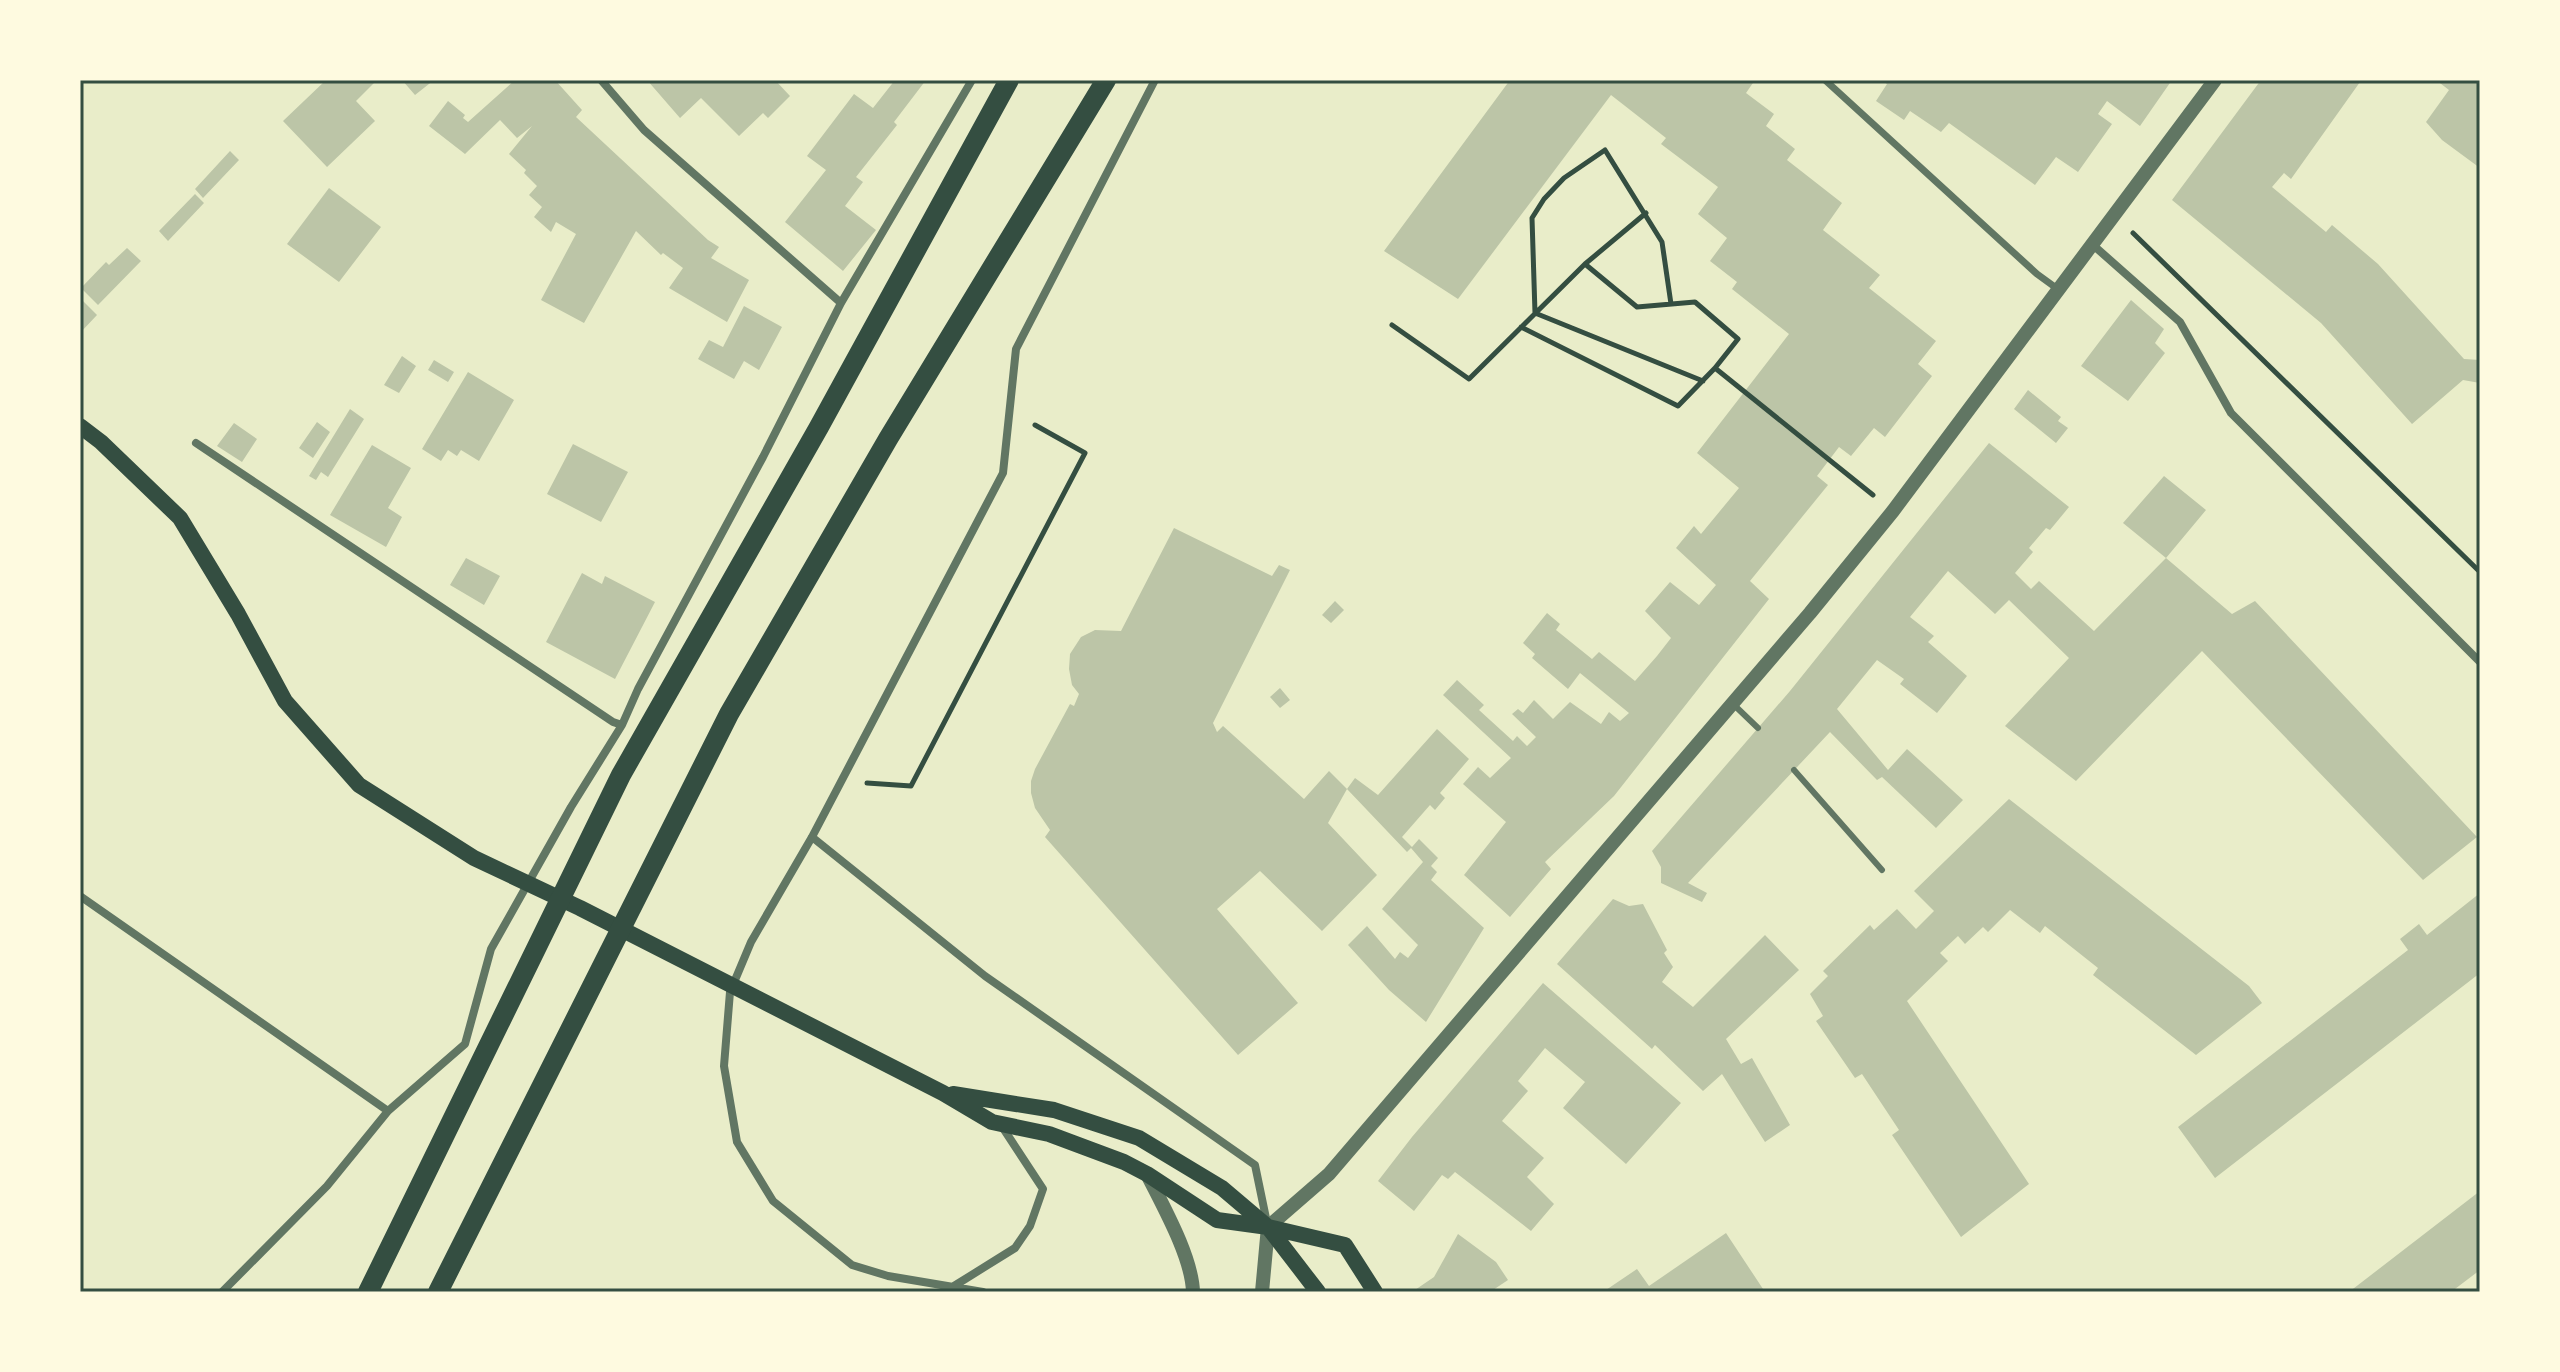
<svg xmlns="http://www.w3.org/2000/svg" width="2560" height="1372" font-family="'Times New Roman',serif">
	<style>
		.building { fill: #bcc5a7 }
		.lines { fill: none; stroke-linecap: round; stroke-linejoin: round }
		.path { stroke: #344e41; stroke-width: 5 }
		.service { stroke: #617663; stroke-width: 6 }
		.pedestrian { stroke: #617663; stroke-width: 7 }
		.minor { stroke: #617663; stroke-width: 8 }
		.tertiary { stroke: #617663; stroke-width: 14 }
		.secondary { stroke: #344e41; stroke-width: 16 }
		.primary { stroke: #344e41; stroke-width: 20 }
		.neatline { fill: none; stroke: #344e41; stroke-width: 3 }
	</style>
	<rect width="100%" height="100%" fill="#e9edc9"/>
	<path class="building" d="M326 80H377L356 101 375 121 327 167 283 121Z
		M402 80H434L415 95Z
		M515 80H555L582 110 576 117 708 240 719 247 711 258 749 280 727 322 669 288 683 268 663 253 661 255 636 231 584 323 541 300 576 234 556 222 551 232 534 217 542 207 529 195 537 186 524 173 526 170 509 154 532 126 517 138 500 120 465 154 429 126 448 101 465 115 463 118 468 122Z
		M647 80H775L790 96 768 118 763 113 739 136 701 98 680 118Z
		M895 80H926L894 122 897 125 856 177 863 182 845 206 876 230 843 271 785 222 826 170 807 156 854 94 873 108Z
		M1510 80H1755L1746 93 1774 114 1766 126 1795 149 1787 160 1842 203 1823 230 1880 275 1869 288 1936 341 1918 364 1932 376 1885 437 1874 428 1851 456 1839 447 1817 476 1828 485 1750 581 1769 599 1614 796 1545 862 1551 869 1510 917 1464 875 1506 822 1463 784 1478 767 1490 778 1511 758 1443 695 1457 680 1484 705 1479 710 1513 741 1517 736 1527 746 1536 737 1512 714 1518 709 1523 713 1534 700 1553 719 1570 702 1601 724 1609 712 1620 721 1629 713 1580 673 1568 689 1532 658 1535 654 1523 643 1547 613 1560 624 1556 630 1592 659 1599 652 1635 681 1657 656 1671 638 1645 611 1670 582 1699 605 1716 585 1676 548 1694 526 1701 534 1739 488 1697 453 1789 334 1732 289 1737 282 1710 261 1727 238 1698 214 1718 187 1661 144 1666 138 1611 95 1458 299 1384 251Z
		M1881 80H2172L2140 126 2107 101 2098 114 2112 124 2078 172 2056 157 2035 185 1949 123 1941 132 1910 111 1904 120 1876 101 1887 84Z
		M2261 80 2360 82 2291 179 2284 173 2272 187 2326 232 2332 225 2378 264 2464 359 2480 360V383L2463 380 2412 424 2321 323 2172 200Z
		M2436 80H2480V168L2442 140 2426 122 2449 90Z
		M230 151 239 160 203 198 195 189Z
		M329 188 381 227 339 282 287 244Z
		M195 194 204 203 168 241 159 231Z
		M127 248 141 261 98 305 81 288 106 262 109 265Z
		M80 298 97 315 80 333Z
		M2131 300 2164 329 2155 343 2165 353 2128 401 2081 366Z
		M744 306 782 327 759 370 744 361 734 379 698 359 709 340 723 347Z
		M402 356 416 366 399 393 384 385Z
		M434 360 454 372 448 382 428 370Z
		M468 372 514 400 479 461 461 450 457 456 448 450 441 461 422 449Z
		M2028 390 2061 417 2058 421 2068 428 2056 443 2014 409Z
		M350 409 364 419 328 477 321 472 316 480 309 476Z
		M317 422 330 432 313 458 299 448Z
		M234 423 257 439 242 462 217 446Z
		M1989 443 2069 507 2050 530 2046 528 2029 548 2033 552 2015 573 2031 589 2039 581 2094 631 2166 558 2232 614 2255 601 2477 837 2423 880 2202 651 2076 781 2005 726 2069 658 2009 600 1995 614 1948 571 1910 617 1934 636 1928 642 1967 676 1937 713 1900 684 1904 679 1877 660 1837 709 1888 770 1907 749 1963 800 1936 828 1882 777 1877 780 1830 732 1688 883 1707 893 1702 902 1661 883V867L1652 851 1790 691Z
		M573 444 628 472 601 522 547 494Z
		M372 445 411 468 388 508 402 517 386 547 330 515Z
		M2164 476 2206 510 2166 558 2123 523Z
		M1174 528 1272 576 1279 565 1290 570 1213 723 1217 732 1223 726 1304 799 1329 771 1347 789 1328 823 1377 875 1322 931 1260 871 1217 909 1298 1003 1238 1055 1045 837 1050 830 1035 808 1031 793V781L1035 769 1070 704 1074 706 1079 694 1072 685 1069 669 1070 654 1081 637 1095 630 1121 631Z
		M466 558 500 576 484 605 450 585Z
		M582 573 602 584 605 576 655 602 615 679 546 642Z
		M1335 601 1344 610 1331 623 1322 615Z
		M1280 688 1290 700 1280 708 1270 697Z
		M1437 729 1469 759 1440 793 1445 798 1435 810 1430 805 1402 837 1412 847 1419 839 1438 858 1431 866 1437 872 1431 880 1484 928 1426 1022 1389 990 1348 945 1367 926 1395 959 1400 952 1408 958 1418 945 1382 909 1423 862 1411 848 1407 852 1347 789 1355 778 1378 795Z
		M2009 799 2249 986 2262 1003 2196 1055 2093 975 2098 968 2045 926 2040 933 2010 910 1988 932 1983 927 1965 944 1958 936 1940 953 1948 961 1907 1001 2029 1184 1961 1237 1892 1135 1899 1130 1862 1074 1855 1078 1816 1021 1823 1016 1810 994 1828 976 1823 971 1870 925 1874 930 1897 909 1916 929 1934 911 1914 891Z
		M2480 893V973L2215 1178 2178 1127 2408 950 2400 939 2419 924 2427 935Z
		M1613 899 1629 906 1643 904 1667 950 1664 953 1673 967 1662 982 1693 1007 1765 935 1799 970 1726 1039 1741 1064 1752 1058 1790 1125 1765 1142 1722 1074 1703 1091 1655 1045 1652 1049 1557 964Z
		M1543 983 1681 1103 1626 1164 1563 1108 1585 1082 1545 1048 1518 1081 1528 1091 1502 1121 1544 1158 1527 1177 1554 1204 1531 1231 1455 1172 1448 1179 1442 1175 1414 1211 1378 1181 1412 1137Z
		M2480 1191V1270L2451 1292H2349Z
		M1726 1233 1765 1292H1603L1637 1269 1649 1286Z
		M1458 1234 1496 1262 1508 1280 1490 1292H1412L1434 1277Z"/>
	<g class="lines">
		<path class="path" d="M2133 233 2480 572
			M1585 264 1646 213
			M1671 304 1662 242 1605 150 1564 178 1544 199 1532 218 1535 313 1703 381
			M1392 325 1469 379 1585 264 1637 307 1695 302 1738 339 1715 368 1873 495
			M1521 327 1678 406 1715 368
			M867 783 911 786 1085 453 1035 425"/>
		<path class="service" d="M1732 703 1758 728
			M1794 770 1882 870"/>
		<path class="pedestrian" d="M1825 80 2037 274 2059 290"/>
		<path class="minor" d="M601 80 644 130 841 303
			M2093 245 2180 322 2231 413 2480 662
			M196 443 613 722 622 725
			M812 837 985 976 1255 1165 1267 1223
			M80 896 388 1111
			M954 1286 1015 1248 1030 1226 1043 1189 1001 1125
			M222 1292 327 1186 388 1111 465 1044 491 949 571 807 622 725 638 689 763 457 841 303 972 80
			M983 1292 888 1276 852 1265 773 1201 737 1142 724 1066 730 992 751 942 812 837 1003 473 1016 349 1155 80"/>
		<path class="tertiary" d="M1147 1174C1163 1206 1192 1257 1193 1292
			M1262 1292 1268 1227 1329 1174 1810 613 1893 511 2215 80"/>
		<path class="secondary" d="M80 426 101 442 180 518 238 614 285 701 359 785 474 858 580 908 943 1093 992 1122 1049 1134 1124 1162 1147 1174 1217 1220 1268 1227 1345 1245 1375 1292
			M953 1094 1054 1110 1139 1138 1222 1188 1268 1227 1318 1292"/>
		<path class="primary" d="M368 1292 621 775 819 427 1009 80
			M438 1292 729 714 888 439 1106 80"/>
	</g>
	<rect width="2560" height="1372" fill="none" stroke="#fefae0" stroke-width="164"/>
	<rect x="82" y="82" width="2396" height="1208" class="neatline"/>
</svg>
